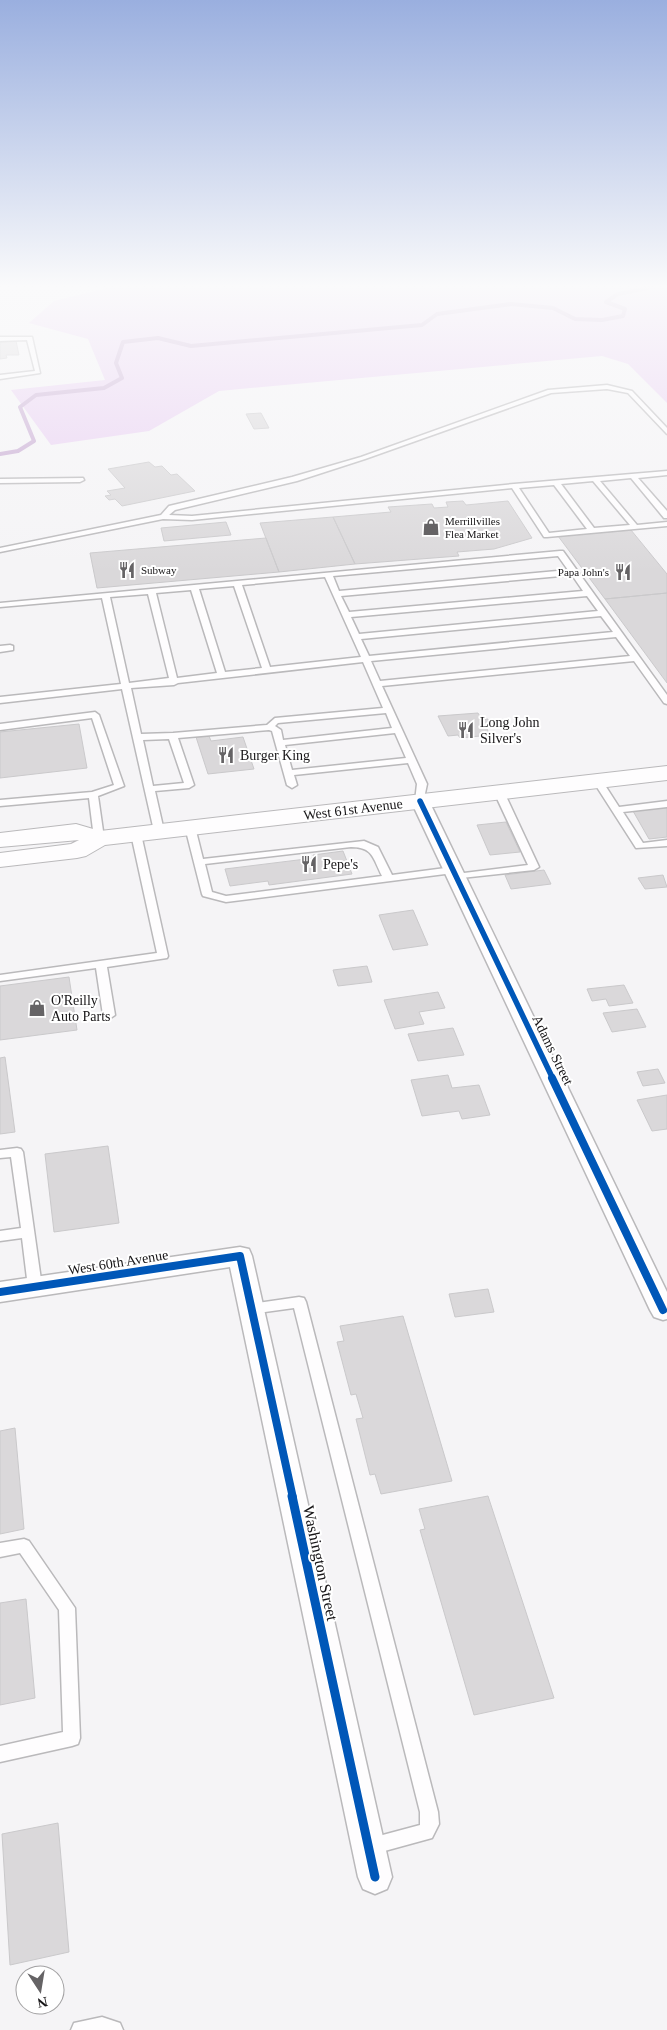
<svg xmlns="http://www.w3.org/2000/svg" width="667" height="2030" font-family="'Times New Roman',serif">
	<style>
		.forest { fill: #e9cff2 }
		.lines { fill: none; stroke-linecap: round; stroke-linejoin: round }
		.stream { stroke: #c6a8d1; stroke-width: 4 }
		.building { fill: #dad8da; stroke: #cac9cb }
		.service-casing { stroke: #bab9bb; stroke-width: 3 }
		.minor-casing { stroke: #bab9bb; stroke-width: 3 }
		.secondary-casing { stroke: #bab9bb; stroke-width: 2 }
		.service { fill: #fefdfe; fill-rule: evenodd }
		.minor { fill: #fefdfe; fill-rule: evenodd }
		.secondary { fill: #fefdfe; fill-rule: evenodd }
		.cycleway-far2-casing { stroke: #fff; stroke-width: 9 }
		.cycleway-far1-casing { stroke: #fff; stroke-width: 11 }
		.cycleway-casing { stroke: #fff; stroke-width: 12 }
		.cycleway-far2 { stroke: #0057b8; stroke-width: 5.5 }
		.cycleway-far1 { stroke: #0057b8; stroke-width: 8 }
		.cycleway { stroke: #0057b8; stroke-width: 9 }
		.labels { text-anchor: middle; stroke-width: 4; stroke-linejoin: round; paint-order: stroke }
		.far-poi-label { font-size: 11px; fill: #171517; stroke: #fff; text-anchor: start }
		.poi-label { font-size: 14px; fill: #171517; stroke: #fff; text-anchor: start }
		.street-label { font-size: 14px; fill: #171517; stroke: #fff }
		.near-street-label { font-size: 16px; fill: #171517; stroke: #fff }
	</style>
	<rect width="100%" height="100%" fill="#f5f4f6"/>
	<path class="forest" d="M107 288H667V403L628 364 602 356 219 391 149 431 51 445 11 390 105 380 88 339 29 323 54 301Z"/>
	<g class="lines">
		<path class="stream" d="M0 454 18 451 34 441 20 407 36 395 104 388 122 378 116 363 123 342 158 338 191 346 422 325 437 314 511 304 553 308 575 319 602 320 623 316 625 309 606 302 618 294 648 288"/>
	</g>
	<path class="building" d="M16 341 19 355H6L7 358 0 359V342Z
		M261 413 269 428 254 429 246 414Z
		M149 462 155 467 162 466 171 475 177 474 195 491 122 506 115 499 109 500 105 496 111 495 107 491 125 488 108 469Z
		M463 501 466 505 508 501 532 538 494 549 457 552 459 556 355 564 333 517 391 512 388 507 432 504 434 508 448 507 446 502Z
		M333 517 355 564 279 572 260 523Z
		M226 522 231 535 164 541 161 528Z
		M631 530 667 574V593L605 599 558 536Z
		M266 538 279 572 97 588 90 553Z
		M667 593V683L605 599Z
		M478 713 482 720 488 719 491 725H485L490 735 460 738 458 735 448 736 438 716Z
		M79 724 87 768 0 778V732Z
		M209 736 211 741 243 737 254 769 208 774 196 737Z
		M667 807V837L649 839 633 811Z
		M506 822 520 852 490 855 477 825Z
		M343 851 352 874 269 885 268 881 230 886 225 869 314 858 313 855Z
		M544 870 551 884 511 889 505 875Z
		M663 875 667 887 645 889 638 878Z
		M413 910 428 945 393 950 379 915Z
		M367 966 372 982 338 986 333 970Z
		M69 977 77 1030 0 1040V986Z
		M624 985 633 1003 609 1006 606 999 592 1001 587 989Z
		M438 992 445 1008 419 1012 424 1024 395 1029 384 1000Z
		M637 1009 646 1027 612 1032 603 1013Z
		M453 1028 464 1055 418 1061 408 1034Z
		M5 1057 15 1132 0 1134V1058Z
		M658 1069 665 1083 643 1086 637 1072Z
		M448 1075 452 1088 479 1085 490 1115 462 1119 459 1111 422 1116 411 1080Z
		M667 1095V1129L652 1131 637 1100Z
		M108 1146 119 1223 54 1232 45 1154Z
		M488 1289 494 1312 455 1317 449 1294Z
		M403 1316 452 1481 381 1494 375 1474 370 1475 356 1419 363 1418 356 1394 351 1395 337 1342 344 1341 340 1326Z
		M15 1428 24 1529 0 1534V1431Z
		M488 1496 554 1698 474 1715 420 1530 425 1529 419 1509Z
		M26 1599 35 1698 0 1705V1603Z
		M58 1823 69 1952 10 1965 2 1834Z"/>
	<g class="lines">
		<g class="service-casing">
			<path id="service" d="M0 337H32L40 373 0 379V375L35 371 27 340 0 341Z
				M607 385 632 391 667 428V434L628 393 607 389 551 393 365 459 297 481 175 510 169 515 192 516 514 484 667 471V475L638 478 667 511V518H664L631 478 600 481 637 525 667 522V526L547 537H544L512 488 192 520 163 519 0 552V548L161 515 169 506 292 477 361 457 548 390ZM593 481 630 525 594 528 561 484ZM554 485 587 529 549 533 519 488Z
				M83 478 84 480 80 482 0 483V479Z
				M560 551H563L667 695V704L664 703 634 661 382 686 427 784 423 803 420 804 415 801 417 784 408 763 294 775 297 785 292 788 287 785 272 731 269 730 178 738 194 785 189 788 155 791 164 831 159 834 154 831 122 689 0 703V697L121 684 102 598 0 607V603ZM558 556 568 570 339 591 333 576ZM572 575 583 591 349 612 341 596ZM325 577 361 657 270 667 242 585ZM234 586 262 668 225 672 199 589ZM191 590 217 673 177 678 156 593ZM148 594 169 678 129 683 110 597ZM587 596 598 611 359 634 351 617ZM601 616 613 632 369 656 361 639ZM616 637 630 656 380 681 371 661ZM363 662 383 708 275 718 267 725 173 733 141 734 131 688 174 685 178 683ZM386 713 392 728 283 740 281 730 275 726 278 723ZM395 733 406 758 292 770 285 745ZM169 739 184 783 153 786 143 740Z
				M10 645 13 646V650L0 652V646Z
				M95 712 99 715 124 786 98 796 104 838 102 840 99 841 94 838 89 798 0 806V800L92 792 114 785 92 718 0 730V724Z
				M598 778 601 779 619 807 667 801V807L623 812 643 843 667 840V846L636 848 593 781Z
				M499 789 504 792 539 867 534 870 452 879 451 877 456 874 528 865 494 792Z
				M190 824 195 827 203 859 364 841 378 847 392 875 453 867 458 870 453 873 226 902 203 896 202 894 185 827ZM351 847C373 847 373 858 382 876L226 896 212 892 205 864Z
				M136 831 141 834 168 956 167 958 107 967 115 1015 109 1019 103 1015 96 968 0 981V975L157 953 131 834Z
				M17 1148 21 1149 23 1152 42 1287 40 1291 35 1292 30 1291 28 1287 22 1238 0 1241V1231L21 1228 11 1157 0 1158V1150Z
				M299 1297 304 1298 306 1302 438 1812 439 1824 432 1838 370 1855 364 1852 361 1846 364 1840 420 1825V1812L294 1308 251 1314 246 1313 244 1309 246 1305 251 1304Z
				M24 1539 29 1541 75 1608 80 1738 78 1744 72 1746 0 1762V1746L63 1732 59 1610 20 1553 0 1557V1543Z
				M102 2017 120 2023 123 2030H71L74 2023Z"/>
		</g>
		<g class="minor-casing">
			<path id="minor" d="M420 796 426 797 429 801 667 1292V1319L663 1320 654 1317 650 1310 411 801 414 797Z
				M240 1247 249 1249 252 1256 392 1877 387 1889 375 1894 363 1889 358 1877 230 1267 0 1302V1282Z"/>
		</g>
		<g class="secondary-casing">
			<path id="secondary" d="M667 766V780L105 845 86 856 77 858 0 867V853L71 844 79 840 0 847V833L76 824 100 831Z"/>
		</g>
		<use href="#service" class="service"/>
		<use href="#minor" class="minor"/>
		<use href="#secondary" class="secondary"/>
		<g class="cycleway-far2-casing">
			<path id="cycleway-far2" d="M420 801 553 1079"/>
		</g>
		<g class="cycleway-far1-casing">
			<path id="cycleway-far1" d="M552 1078 663 1310
				M0 1292 240 1256 293 1498"/>
		</g>
		<g class="cycleway-casing">
			<path id="cycleway" d="M292 1496 375 1877"/>
		</g>
		<use href="#cycleway-far2" class="cycleway-far2"/>
		<use href="#cycleway-far1" class="cycleway-far1"/>
		<use href="#cycleway" class="cycleway"/>
	</g>
	<linearGradient id="sky" x2="0" y2="1"><stop stop-color="#9aafdf"/><stop offset="0.5" stop-color="#fafafb"/><stop offset="1" stop-color="#fafafb" stop-opacity="0"/></linearGradient>
	<rect width="667" height="572" fill="url(#sky)"/>
	<defs>
		<g id="shop-bare" transform="scale(1.35)"><path d="M-5-2.5h2.3a2.7 3.5 0 0 1 5.4 0H5L5.5 6h-11ZM-1.5-2.5h3a1.5 2.3 0 0 0-3 0Z" fill="#656365" stroke="#fff" stroke-width="2.5" paint-order="stroke"/></g>
		<g id="restaurant-bare" transform="scale(1.35)"><path d="M-5-6h1v4h1v-4h1v4h1v-4h1v5L-1.5 .5V6h-2V.5L-5-1ZM5-6V6H3V1.5H1.5Q1.5-4 5-6Z" fill="#656365" stroke="#fff" stroke-width="2.5" paint-order="stroke"/></g>
	</defs>
	<g fill-rule="evenodd">
		<use href="#shop-bare" x="431" y="527"/>
		<use href="#restaurant-bare" x="127" y="570"/>
		<use href="#restaurant-bare" x="623" y="572"/>
		<use href="#restaurant-bare" x="466" y="730"/>
		<use href="#restaurant-bare" x="226" y="755"/>
		<use href="#restaurant-bare" x="309" y="864"/>
		<use href="#shop-bare" x="37" y="1008"/>
	</g>
	<g class="labels">
		<g class="far-poi-label">
			<text x="445" y="525">Merrillvilles<tspan x="445" dy="13">Flea Market</tspan></text>
			<text x="141" y="574">Subway</text>
			<text x="609" y="576" text-anchor="end">Papa John's</text>
		</g>
		<g class="poi-label">
			<text x="480" y="727">Long John<tspan x="480" dy="16">Silver's</tspan></text>
			<text x="240" y="760">Burger King</text>
			<text x="323" y="869">Pepe's</text>
			<text x="51" y="1005">O'Reilly<tspan x="51" dy="16">Auto Parts</tspan></text>
		</g>
		<g class="street-label">
			<text transform="translate(353 809) rotate(-7)" y="5">West 61st Avenue</text>
			<text transform="translate(553 1050) rotate(64)" y="5">Adams Street</text>
			<text transform="translate(118 1262) rotate(-9)" y="5">West 60th Avenue</text>
		</g>
		<g class="near-street-label">
			<text transform="translate(321 1563) rotate(78)" y="6">Washington Street</text>
		</g>
	</g>
	<g transform="translate(40 1990) rotate(168)"><circle r="24" fill="#ffffff" stroke="#a2a1a2"/>
	<path d="M0-4L9 19L0 12L-9 19Z" fill="#656365"/>
	<text y="-8" font-size="14" font-weight="bold" text-anchor="middle" fill="#171517">N</text>
	</g>
</svg>
